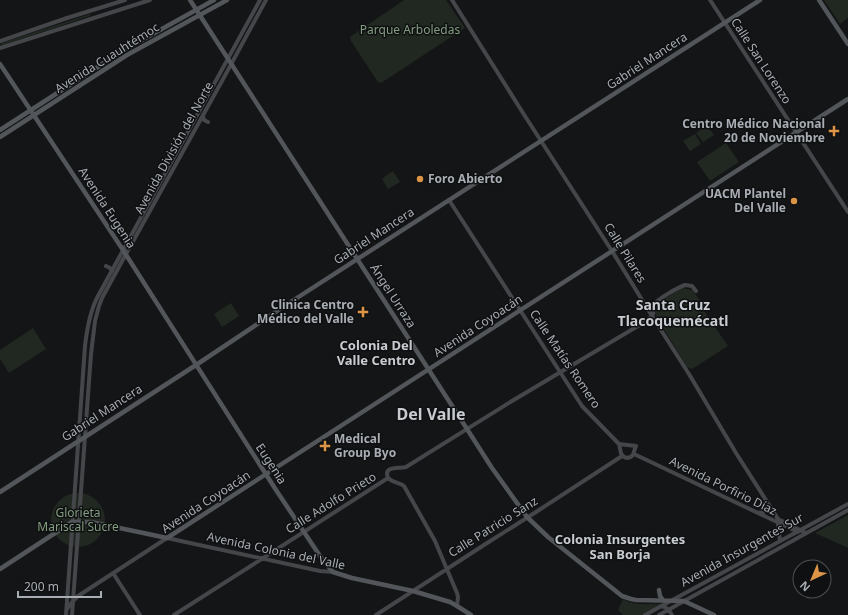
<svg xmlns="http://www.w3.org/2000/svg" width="848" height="615" font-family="'Noto Sans',sans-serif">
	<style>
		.green { fill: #212821 }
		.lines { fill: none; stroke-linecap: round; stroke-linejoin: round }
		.secondary { stroke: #44464a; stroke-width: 4 }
		.primary { stroke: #525559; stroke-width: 4.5 }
		.poi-dot { fill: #dc9547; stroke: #0f1011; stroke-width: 1.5 }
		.labels { text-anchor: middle; stroke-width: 3; stroke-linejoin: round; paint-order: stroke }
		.park-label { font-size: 12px; fill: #839d81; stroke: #0f1011 }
		.street-label { font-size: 12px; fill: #a8adb4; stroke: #0f1011 }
		.poi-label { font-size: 12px; font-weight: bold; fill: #a8adb4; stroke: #0f1011; text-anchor: end }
		.neighbourhood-label { font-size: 13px; font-weight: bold; fill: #c8ccd1; stroke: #0f1011 }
		.quarter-label { font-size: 14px; font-weight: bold; fill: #c8ccd1; stroke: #0f1011 }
		.district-label { font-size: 16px; font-weight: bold; fill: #c8ccd1; stroke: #0f1011 }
	</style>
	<rect width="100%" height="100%" fill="#141516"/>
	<path class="green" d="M404 0H446L465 28 381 83 378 82 351 41 350 37Z
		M824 0H848V18L840 24Z
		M90 14V16L0 46 1 43Z
		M707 125 714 135 703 142 696 133Z
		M695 134 701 144 690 151 683 141Z
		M726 143 739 162 710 181 697 162Z
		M393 171 400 182 388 189 382 179 387 175 392 182 387 175Z
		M682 288 693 290 701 303 700 305 728 346 692 369 687 367 656 316 653 308 664 299Z
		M231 303 239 316 222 327 214 314Z
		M33 328 46 349 9 373 0 359V350Z
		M51 520a27 27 0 1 1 54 0a27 27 0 1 1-54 0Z
		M848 515V548L815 533Z
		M623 599C634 606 648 604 661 604L642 615H623L618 610Z"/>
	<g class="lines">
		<path class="secondary" d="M452 0 523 113 612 251 652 316 689 374 736 453 778 519 806 533
			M710 0 848 212
			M0 41 67 18 125 0
			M0 48 150 0
			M203 116 204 120 208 122
			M449 200 582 406 619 444
			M106 266 110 268 112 271
			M619 444 636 446C633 452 635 457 627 458 619 456 621 450 619 444Z
			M634 454 798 532
			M388 478C383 465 399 469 406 467L512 401 648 320 653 314C653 311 652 308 654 305 657 299 679 287 685 285L692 286 696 291
			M388 478C393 483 399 482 404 486L435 541 457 593 458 597 457 606
			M758 513 763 512 767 510V503
			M778 523 780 541
			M113 573 140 615
			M661 606C666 607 670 610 672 615
			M67 609 73 601 78 596 167 538 320 571 333 572
			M66 615 85 346C87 328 90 311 98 296L260 0
			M72 615 91 354 95 321 99 306 102 298 126 254 222 81 266 0
			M174 615 388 478
			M376 615 484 545 536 512 622 456
			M645 615 848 504
			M659 615 848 510"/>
		<path class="primary" d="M190 0 467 429 492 468 527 517 548 537 622 596 631 599 636 600 684 601 714 615
			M819 0 848 44
			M0 64 123 250 276 490 320 556 333 572 352 578 413 591 450 602 457 606 471 615
			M0 130 124 50 214 0
			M0 137 127 55 227 0
			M0 492 196 365 286 305 760 0
			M0 569 72 522H91L167 538 848 99
			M659 590 660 596 663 600"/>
	</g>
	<g class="poi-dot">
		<path d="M832 125h4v4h4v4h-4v4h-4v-4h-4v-4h4z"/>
		<circle cx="420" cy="179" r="4"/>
		<circle cx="794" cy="201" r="4"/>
		<path d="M361 306h4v4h4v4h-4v4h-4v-4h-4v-4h4z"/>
		<path d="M323 440h4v4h4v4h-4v4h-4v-4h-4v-4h4z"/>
	</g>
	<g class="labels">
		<g class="park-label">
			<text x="410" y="34">Parque Arboledas</text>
			<text x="78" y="517">Glorieta<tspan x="78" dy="14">Mariscal Sucre</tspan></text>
		</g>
		<g class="street-label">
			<text transform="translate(107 58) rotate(-32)" y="4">Avenida Cuauhtémoc</text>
			<text transform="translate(647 61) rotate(-33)" y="4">Gabriel Mancera</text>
			<text transform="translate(761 61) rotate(57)" y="4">Calle San Lorenzo</text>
			<text transform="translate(174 148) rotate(-61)" y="4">Avenida División del Norte</text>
			<text transform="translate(107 208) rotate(57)" y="4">Avenida Eugenia</text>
			<text transform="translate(374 236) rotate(-33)" y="4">Gabriel Mancera</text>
			<text transform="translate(625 253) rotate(58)" y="4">Calle Pilares</text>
			<text transform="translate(393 296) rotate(57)" y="4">Ángel Urraza</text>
			<text transform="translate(478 326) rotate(-33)" y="4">Avenida Coyoacán</text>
			<text transform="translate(565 359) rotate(56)" y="4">Calle Matías Romero</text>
			<text transform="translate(102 413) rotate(-33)" y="4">Gabriel Mancera</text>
			<text transform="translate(271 464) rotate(57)" y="4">Eugenia</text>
			<text transform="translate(723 486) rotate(26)" y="4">Avenida Porfirio Díaz</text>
			<text transform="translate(206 502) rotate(-33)" y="4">Avenida Coyoacán</text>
			<text transform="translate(331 503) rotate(-32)" y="4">Calle Adolfo Prieto</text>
			<text transform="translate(493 527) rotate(-32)" y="4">Calle Patricio Sanz</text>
			<text transform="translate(742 550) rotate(-29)" y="4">Avenida Insurgentes Sur</text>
			<text transform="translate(276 551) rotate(12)" y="4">Avenida Colonia del Valle</text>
		</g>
		<g class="poi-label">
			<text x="825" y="128">Centro Médico Nacional<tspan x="825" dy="14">20 de Noviembre</tspan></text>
			<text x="428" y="183" text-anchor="start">Foro Abierto</text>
			<text x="786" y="198">UACM Plantel<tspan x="786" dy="14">Del Valle</tspan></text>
			<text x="354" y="309">Clinica Centro<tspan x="354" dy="14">Médico del Valle</tspan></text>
			<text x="334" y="443" text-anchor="start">Medical<tspan x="334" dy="14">Group Byo</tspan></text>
		</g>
		<g class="neighbourhood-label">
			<text x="376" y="350">Colonia Del<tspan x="376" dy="15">Valle Centro</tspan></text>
			<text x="620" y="544">Colonia Insurgentes<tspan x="620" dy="15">San Borja</tspan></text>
		</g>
		<g class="quarter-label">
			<text x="673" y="310">Santa Cruz<tspan x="673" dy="16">Tlacoquemécatl</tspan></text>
		</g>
		<g class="district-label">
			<text x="431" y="420">Del Valle</text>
		</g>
	</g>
	<g transform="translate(812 579) rotate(224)"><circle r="19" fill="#0f1011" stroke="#4c4f52"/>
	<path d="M0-3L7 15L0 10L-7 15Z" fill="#dc9547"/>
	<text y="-6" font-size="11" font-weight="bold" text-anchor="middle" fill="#a8adb4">N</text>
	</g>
	<path d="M18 591v6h83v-6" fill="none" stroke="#a8adb4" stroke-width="2"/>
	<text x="24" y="591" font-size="12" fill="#a8adb4" stroke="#0f1011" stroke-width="3" paint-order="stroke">200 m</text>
</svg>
